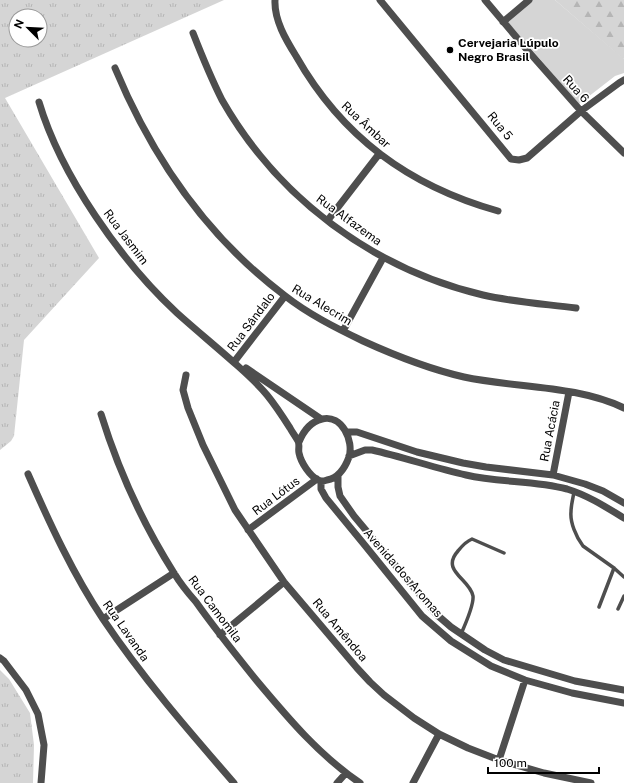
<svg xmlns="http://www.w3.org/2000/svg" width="624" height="783" font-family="'Public Sans',sans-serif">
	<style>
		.grass { fill: url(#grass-tufts); fill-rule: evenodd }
		.forest { fill: url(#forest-firs) }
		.green { fill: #d5d5d5 }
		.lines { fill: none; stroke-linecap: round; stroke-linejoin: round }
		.lane { stroke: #4e4e4e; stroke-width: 3.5 }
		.street { stroke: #4e4e4e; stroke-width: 7 }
		.poi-dot { fill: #000; stroke: #fff; stroke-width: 1.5 }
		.labels { text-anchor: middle; stroke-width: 3.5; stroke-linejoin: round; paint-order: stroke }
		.poi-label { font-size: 12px; font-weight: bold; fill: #000; stroke: #fff; text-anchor: start }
		.street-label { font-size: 12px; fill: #000; stroke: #fff }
	</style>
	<defs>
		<pattern id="grass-tufts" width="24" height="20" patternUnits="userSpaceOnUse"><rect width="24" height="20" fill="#d5d5d5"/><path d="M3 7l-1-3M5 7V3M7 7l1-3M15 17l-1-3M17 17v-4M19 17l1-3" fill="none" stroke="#b5b5b5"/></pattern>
		<pattern id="forest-firs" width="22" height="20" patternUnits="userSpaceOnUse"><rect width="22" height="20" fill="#d5d5d5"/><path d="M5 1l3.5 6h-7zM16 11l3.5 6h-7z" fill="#b5b5b5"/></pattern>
	</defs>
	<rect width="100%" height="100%" fill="#fff"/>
	<path class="grass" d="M0 0H224L5 98 99 258 24 340 14 436 11 441 0 450ZM16 16H40V40H16Z
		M0 670 9 679 30 713 34 745 33 783H0Z"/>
	<path class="forest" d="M555 0H624V59L622 58Z"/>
	<path class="green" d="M532 0H555L624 59V73L615 76 579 104 506 20Z"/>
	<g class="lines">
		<path class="lane" d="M574 492C573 498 571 505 571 512 570 522 576 537 583 546L614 568 624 577
			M599 607 614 568
			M618 609 624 596
			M461 634C465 625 474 605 473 596 470 579 440 571 458 551 462 546 465 542 472 539L504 553"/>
		<path class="street" d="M275 0C274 20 286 40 296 56 342 137 409 186 498 211
			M380 0 511 159 519 160 527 158 581 111 619 83 624 80
			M485 0 528 51 581 111 624 153
			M503 22 529 0
			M193 33C202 56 211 78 222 100 278 198 373 269 483 295 513 302 545 304 576 308
			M115 68C152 157 206 236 284 295 308 314 336 328 363 341 396 356 429 369 464 377 515 388 577 385 624 408
			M39 102C61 176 121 261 177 313 197 331 219 349 239 367 249 376 259 385 267 395 276 406 283 417 290 428 292 432 296 437 298 441 300 445 298 449 299 453 301 463 310 476 318 480 321 482 324 481 327 480 339 478 345 468 349 457 354 441 342 414 322 419 310 422 303 432 299 442
			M328 220 379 154
			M343 331 383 258
			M234 362 285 296
			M246 368 321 419
			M186 375 183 390 188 408 203 445 235 510 284 582 357 668 370 682 384 695 414 718 439 734 468 748 499 760 544 773 591 783
			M101 414C118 469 143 524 174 573 180 583 188 593 196 602 215 629 236 655 257 681 288 718 319 755 360 783
			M346 432H357L417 452 463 463 486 467 553 475 585 484 603 491 624 503
			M349 456 365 450H372C403 457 435 468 466 475 499 483 534 480 567 489 587 495 606 507 624 518
			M28 474C50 524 73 574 103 619 142 677 188 730 234 783
			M553 475 569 392
			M338 476V487L340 496 354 516 436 614 451 627 485 650 504 660 575 681 624 690
			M321 481V489L326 498 363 543 422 616 451 641 491 666 525 680 572 693 624 703
			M248 530 317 479
			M103 619 174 573
			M220 635 284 582
			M0 658 4 661 26 690 38 714 44 745 41 783
			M499 760 525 680
			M337 783 346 773
			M413 783 439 734"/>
	</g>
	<circle class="poi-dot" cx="450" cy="50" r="4"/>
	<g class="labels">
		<g class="poi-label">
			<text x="458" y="47">Cervejaria Lúpulo<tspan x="458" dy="14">Negro Brasil</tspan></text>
		</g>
		<g class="street-label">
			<text transform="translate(576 89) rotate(48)" y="4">Rua 6</text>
			<text transform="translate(366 125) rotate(43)" y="4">Rua Âmbar</text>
			<text transform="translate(500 126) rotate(51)" y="4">Rua 5</text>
			<text transform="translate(349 220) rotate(36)" y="4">Rua Alfazema</text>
			<text transform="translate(126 237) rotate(53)" y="4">Rua Jasmim</text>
			<text transform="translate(322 305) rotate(31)" y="4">Rua Alecrim</text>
			<text transform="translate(251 322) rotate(-53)" y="4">Rua Sândalo</text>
			<text transform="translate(550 431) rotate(-79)" y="4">Rua Acácia</text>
			<text transform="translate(276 496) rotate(-37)" y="4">Rua Lótus</text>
			<text transform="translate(403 573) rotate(49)" y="4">Avenida dos Aromas</text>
			<text transform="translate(215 609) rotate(53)" y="4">Rua Camomila</text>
			<text transform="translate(340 630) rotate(50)" y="4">Rua Amêndoa</text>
			<text transform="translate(126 631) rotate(55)" y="4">Rua Lavanda</text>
		</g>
	</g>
	<g transform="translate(28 28) rotate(294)"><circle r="19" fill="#ffffff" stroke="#999999"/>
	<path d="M0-3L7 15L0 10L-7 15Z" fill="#000000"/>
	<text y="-6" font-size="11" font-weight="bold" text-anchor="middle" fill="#000000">N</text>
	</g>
	<path d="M488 767v6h111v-6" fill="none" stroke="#000000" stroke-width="2"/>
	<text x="494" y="767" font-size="12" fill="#000000" stroke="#ffffff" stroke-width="3" paint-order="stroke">100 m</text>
</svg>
